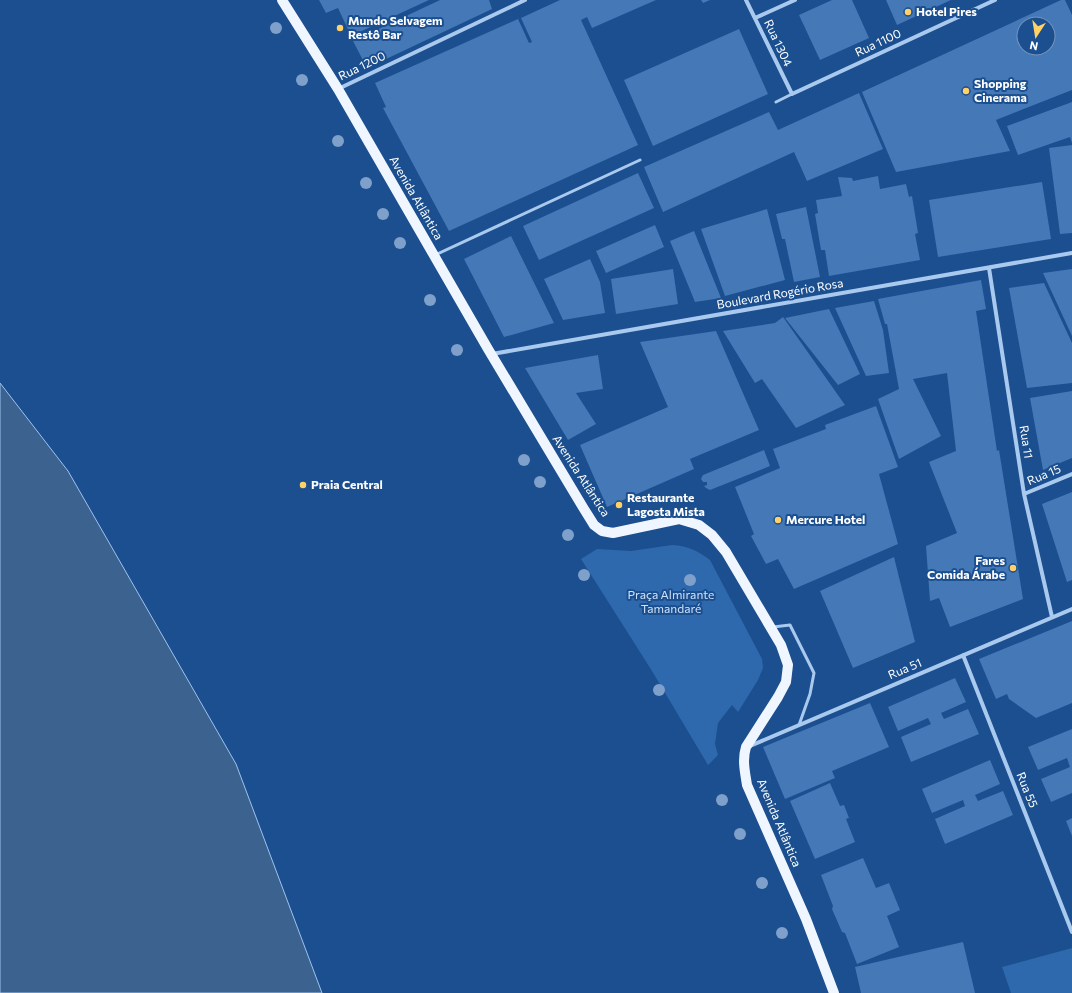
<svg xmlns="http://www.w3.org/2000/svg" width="1072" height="993" font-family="Commissioner,sans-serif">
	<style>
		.green { fill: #2e69ad }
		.water { fill: #3c6290; stroke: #9cc4f0 }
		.building { fill: #4478b7; fill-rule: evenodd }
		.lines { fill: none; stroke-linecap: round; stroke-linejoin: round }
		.lane { stroke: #a9c9ee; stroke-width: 3 }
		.street { stroke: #a9c9ee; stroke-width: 4 }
		.primary { stroke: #f0f6ff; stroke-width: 10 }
		.tree { fill: #7ea0ca }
		.poi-dot { fill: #ffd166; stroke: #1b4f8f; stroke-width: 1.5 }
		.labels { text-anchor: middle; stroke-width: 4; stroke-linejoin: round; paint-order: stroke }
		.poi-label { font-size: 12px; font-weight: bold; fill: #fff; stroke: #1b4f8f; text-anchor: start }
		.street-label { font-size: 12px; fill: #fff; stroke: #1b4f8f }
		.park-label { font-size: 12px; fill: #cfe3fa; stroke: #1b4f8f }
	</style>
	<rect width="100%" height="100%" fill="#1b4f8f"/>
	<path class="green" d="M672 545C688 546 698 551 710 560L762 659 763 668 758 680 738 712 732 705 718 723 715 744 718 755 708 765 652 671 581 559 597 549 631 551Z
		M1072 948V993H1011L1002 967Z"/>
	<path class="water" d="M0 383 68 471 236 764 322 993H0Z"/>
	<path class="building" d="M319 0H429L351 36 338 8 326 13Z
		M440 0H489L492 9 367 68 353 41Z
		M560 0H656L592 28 587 17 581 20 638 145 449 231 383 108 386 107 375 83 518 19 529 43 532 42 521 18Z
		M701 0H710L703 3Z
		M832 0H852L869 38 820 60 799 15Z
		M886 0H951L897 25Z
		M1061 0H1065L1072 15V90L996 120 1010 151 896 172 862 92ZM1024 24H1048V48H1024Z
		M739 29 768 94 653 146 624 80Z
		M859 93 883 149 807 181 794 152 663 212 644 167 769 112 778 130Z
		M1072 102V143L1070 137 1018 155 1007 126Z
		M1072 145V233L1060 234 1049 148Z
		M638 173 654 208 539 260 523 226Z
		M878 176 880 189 906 184 909 197 912 196 918 233 915 234 920 260 829 276 825 250H821L815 214 818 213 816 200 842 196 838 177 852 178 853 181Z
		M1042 182 1051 239 938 257 929 200Z
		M806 207 820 277 794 282 785 239H782L776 214Z
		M767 209 785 280 725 296 701 229Z
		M655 225 664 247 606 273 596 251Z
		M694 231 721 298 695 302 670 241Z
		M511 236 554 323 504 337 464 259Z
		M590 259 600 282 605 313 563 320 544 279Z
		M673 269 678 304 616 314 611 279Z
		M1072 269V336L1043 273Z
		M981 280 986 309 976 311 997 451 999 450 1023 599 950 627 939 598 930 601 926 546 957 533 929 462 956 451 947 373 913 379 941 436 899 459 878 399 899 389 887 324H885L878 299Z
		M1044 283 1072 343V383L1027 388 1009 288Z
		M874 301 883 330 889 373 866 376 835 308Z
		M829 309 860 374 838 385 785 318Z
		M783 317 845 405 796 428 762 379 755 383 723 331 775 323Z
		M716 331 759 430 690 459 694 469 607 507 580 445 668 407 640 342Z
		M598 355 603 389 576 393 596 424 568 440 525 368Z
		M1072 391V458L1043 470 1030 398Z
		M876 406 898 467 879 474 898 544 794 589 778 559 766 564 751 536 754 534 735 487 780 468 773 449 826 429 825 425Z
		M764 450 770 466 710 490 706 488 704 486 707 485V482H703L701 479 703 475Z
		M1072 492V580L1067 582 1042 504Z
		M894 557 915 642 853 668 820 591Z
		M1072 621V703L1036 718 1009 699 1007 694 996 699 979 659Z
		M955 678 966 702 941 713 944 719 968 709 979 734 911 762 901 737 931 724 928 718 898 731 888 707Z
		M870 703 889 747 832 771 835 778 785 799 763 747Z
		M1072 729V793L1051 802 1041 779 1070 767 1067 758 1038 770 1028 747Z
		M990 760 1000 784 975 795 978 801 1003 791 1013 815 945 844 935 819 965 806 963 800 932 813 922 789Z
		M830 783 840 806 844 805 849 818 846 819 855 842 815 859 790 801Z
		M1072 818V836L1066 821Z
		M863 858 876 888 889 883 900 910 887 916 899 947 857 964 845 933 842 932 832 909 833 906 821 875Z
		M963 942 975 993H861L855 967Z"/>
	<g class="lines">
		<path class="lane" d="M776 102 792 94
			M435 255 640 160
			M773 627 790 625 814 673 810 694 799 725"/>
		<path class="street" d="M746 0 792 94 995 0
			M755 18 795 0
			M338 89 525 0
			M989 268 1024 494 1052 617
			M492 354 1072 253
			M1024 494 1072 474
			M963 655 1072 932
			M750 746 1072 609"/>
		<path class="primary" d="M282 0 338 89 488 349 584 509 594 525 602 531 613 533 679 519 699 525 712 535 726 552 781 645 788 665 786 682 778 697 746 747C742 760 745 772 747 785L806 919 834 993"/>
	</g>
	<g class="tree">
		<circle cx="276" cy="28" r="6"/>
		<circle cx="302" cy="80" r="6"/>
		<circle cx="338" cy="141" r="6"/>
		<circle cx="366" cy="183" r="6"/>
		<circle cx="383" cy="214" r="6"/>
		<circle cx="400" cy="243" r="6"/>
		<circle cx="430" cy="300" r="6"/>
		<circle cx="457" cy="350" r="6"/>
		<circle cx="524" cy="460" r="6"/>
		<circle cx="540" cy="482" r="6"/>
		<circle cx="568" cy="535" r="6"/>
		<circle cx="584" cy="575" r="6"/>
		<circle cx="690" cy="580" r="6"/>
		<circle cx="659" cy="690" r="6"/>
		<circle cx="722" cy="800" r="6"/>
		<circle cx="740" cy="834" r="6"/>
		<circle cx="762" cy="883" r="6"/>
		<circle cx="782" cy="933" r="6"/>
	</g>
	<g class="poi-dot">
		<circle cx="908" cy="12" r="4"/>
		<circle cx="340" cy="28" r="4"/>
		<circle cx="966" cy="91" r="4"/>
		<circle cx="303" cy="485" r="4"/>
		<circle cx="619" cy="505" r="4"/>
		<circle cx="778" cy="520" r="4"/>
		<circle cx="1013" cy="568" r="4"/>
	</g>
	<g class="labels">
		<g class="poi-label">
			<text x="916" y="16">Hotel Pires</text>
			<text x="348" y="25">Mundo Selvagem<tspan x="348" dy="14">Restô Bar</tspan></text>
			<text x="974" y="88">Shopping<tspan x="974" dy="14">Cinerama</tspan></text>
			<text x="311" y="489">Praia Central</text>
			<text x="627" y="502">Restaurante<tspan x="627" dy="14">Lagosta Mista</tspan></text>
			<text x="786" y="524">Mercure Hotel</text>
			<text x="1005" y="565" text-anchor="end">Fares<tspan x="1005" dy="14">Comida Árabe</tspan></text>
		</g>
		<g class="street-label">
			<text transform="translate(778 43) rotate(65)" y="4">Rua 1304</text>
			<text transform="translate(878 43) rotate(-25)" y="4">Rua 1100</text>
			<text transform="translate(362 66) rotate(-26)" y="4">Rua 1200</text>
			<text transform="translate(416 198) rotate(60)" y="4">Avenida Atlântica</text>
			<text transform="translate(780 294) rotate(-10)" y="4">Boulevard Rogério Rosa</text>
			<text transform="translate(1026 442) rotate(81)" y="4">Rua 11</text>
			<text transform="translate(1044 475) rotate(-23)" y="4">Rua 15</text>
			<text transform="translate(581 476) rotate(57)" y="4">Avenida Atlântica</text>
			<text transform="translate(905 669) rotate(-23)" y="4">Rua 51</text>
			<text transform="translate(1027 790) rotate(68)" y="4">Rua 55</text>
			<text transform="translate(779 823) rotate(67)" y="4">Avenida Atlântica</text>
		</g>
		<g class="park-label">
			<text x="671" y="599">Praça Almirante<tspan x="671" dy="14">Tamandaré</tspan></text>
		</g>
	</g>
	<g transform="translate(1036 36) rotate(192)"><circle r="19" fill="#1b4f8f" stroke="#7695bc"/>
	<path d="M0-3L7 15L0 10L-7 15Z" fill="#ffd166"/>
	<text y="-6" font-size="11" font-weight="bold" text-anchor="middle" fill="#ffffff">N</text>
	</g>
</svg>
